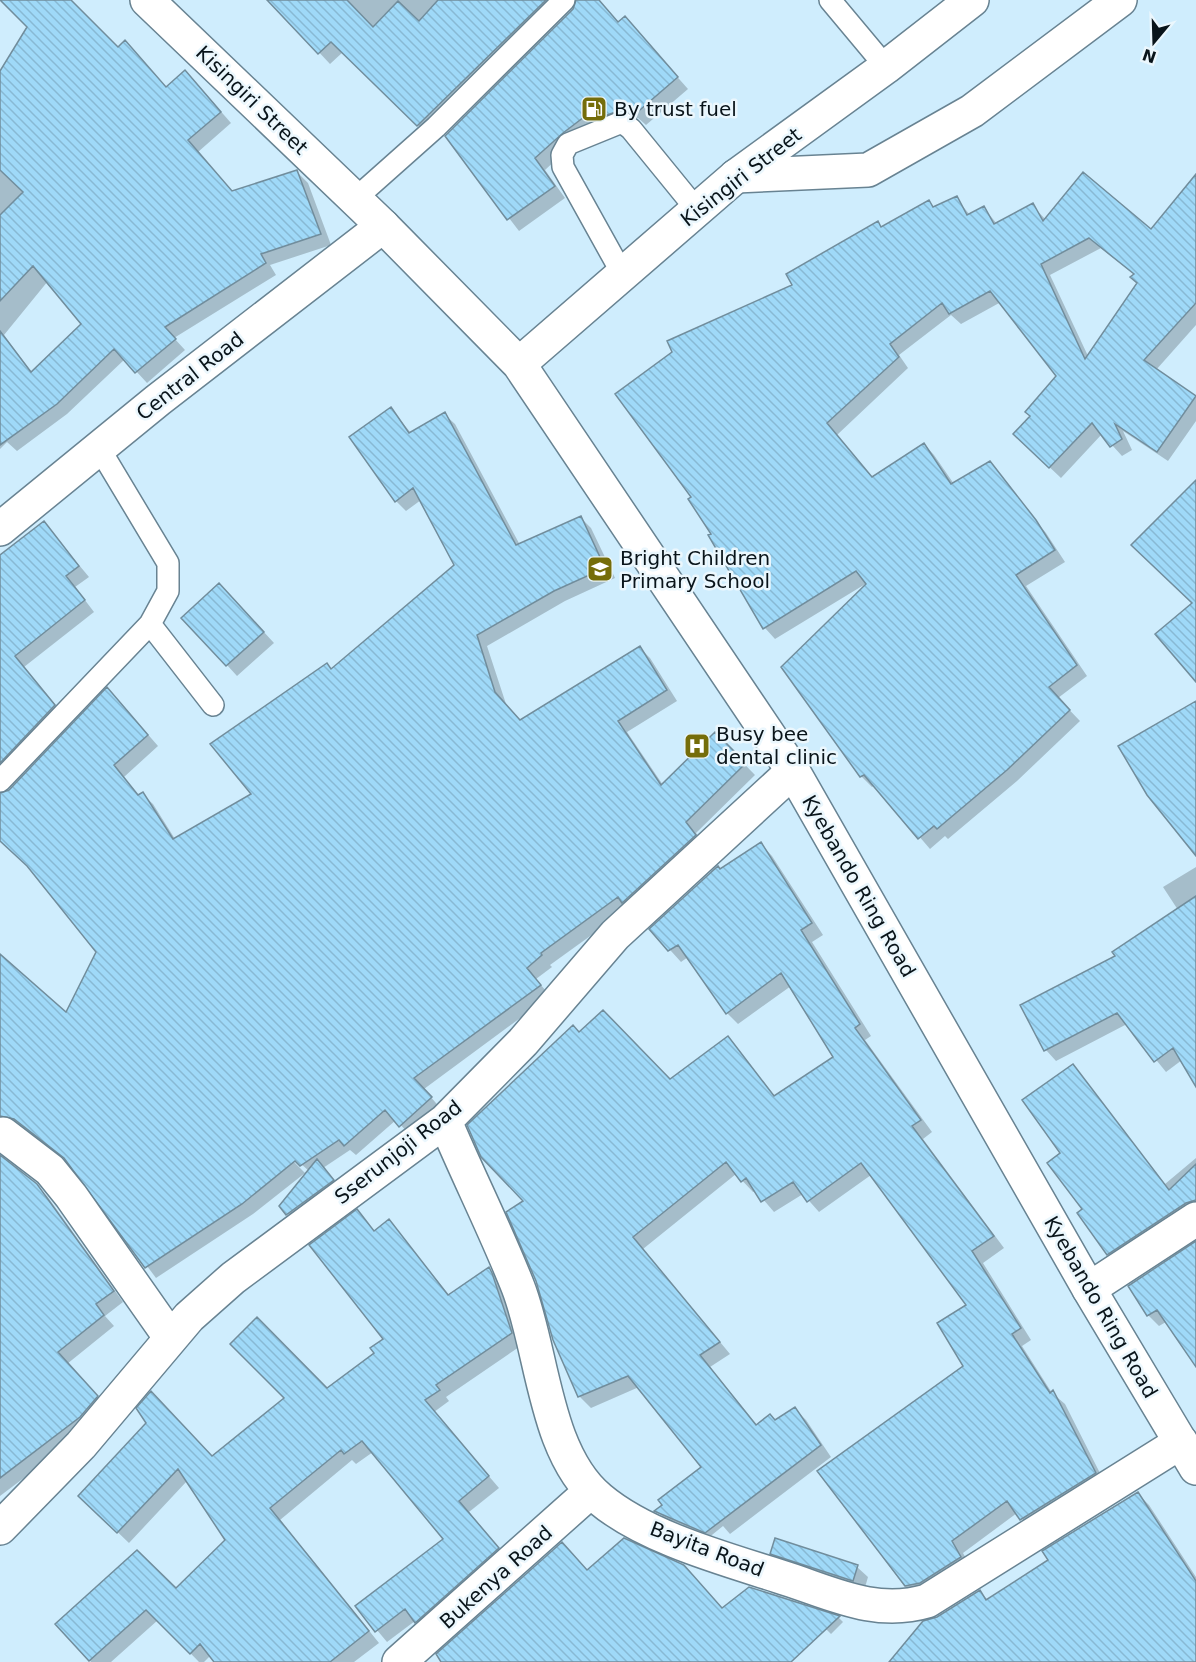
<svg xmlns="http://www.w3.org/2000/svg" width="1196" height="1662" font-family="'DejaVu Sans',sans-serif">
	<style>
		.shadow { fill: #0003; fill-rule: evenodd }
		.building { fill: url(#building-back-hatch); stroke: #718d9c; stroke-width: 1.5; fill-rule: evenodd }
		.lines { fill: none; stroke-linecap: round; stroke-linejoin: round }
		.service-casing { stroke: #688392; stroke-width: 24 }
		.minor-casing { stroke: #688392; stroke-width: 36 }
		.tertiary-casing { stroke: #688392; stroke-width: 36 }
		.service { stroke: #fff; stroke-width: 21 }
		.minor { stroke: #fff; stroke-width: 33 }
		.tertiary { stroke: #fff; stroke-width: 33 }
		.labels { text-anchor: middle; stroke-width: 5; stroke-linejoin: round; paint-order: stroke }
		.street-label { font-size: 20px; fill: #09141a; stroke: #ebf7fd }
		.poi-label { font-size: 20px; fill: #09141a; stroke: #ebf7fd; text-anchor: start }
	</style>
	<defs>
		<pattern id="building-back-hatch" width="6" height="6" patternUnits="userSpaceOnUse" patternTransform="scale(1.5)"><rect width="6" height="6" fill="#9fd9f8"/><path d="M-1 5l2 2M0 0l6 6M5-1l2 2" fill="none" stroke="#88b9d4"/></pattern>
	</defs>
	<rect width="100%" height="100%" fill="#cfedfd"/>
	<path class="shadow" d="M0 0H69L118 49 166 88 196 83 231 123 198 152 233 192 297 172 308 183 331 245 270 265 276 275 174 338 185 350 147 383 125 359 67 414 17 451 7 442 0 449V78L173 157ZM48 281 84 324 32 373 4 335Z
		M270 0H570L429 136 343 52 330 64Z
		M577 0H599L619 23 625 18 688 89 646 125 638 118 574 143 545 170 565 198 519 231 447 137 574 10Z
		M1196 176V325L1156 370 1196 398V421L1168 461 1123 431 1132 450 1122 456 1102 434 1061 478 1026 445 1031 417 1058 376 1001 302 961 324 951 315 899 355 908 368 837 435 873 478 924 444 934 455 954 484 989 463 1046 533 1065 562 1026 586 1087 676 1058 698 1080 721 1017 781 948 839 945 836 930 849 875 785 872 787 861 776 872 580 775 639 765 628 710 536 794 286 878 223 883 228 929 202 935 208 956 198 970 215 984 208 997 224 1032 205 1046 220 1151 231ZM1101 248 1135 275 1138 284 1088 356 1050 275Z
		M391 409 411 433 444 414 455 424 520 545 581 518 591 528 615 578 565 601 487 646 506 704 521 722 640 648 650 658 677 701 627 732 663 785 715 734 755 775 696 833 705 847 629 908 550 965 552 967 536 979 550 996 424 1089 441 1109 411 1136 396 1120 356 1155 350 1150 323 1168 343 1191 298 1225 281 1206 309 1171 291 1155 289 1157 305 1173 253 1214 156 1278 69 1162 18 1126 0 1132V956L66 1014 98 952 32 869 0 840V794L10 791 118 700 158 746 124 777 139 796 142 794 153 804 175 839 253 795 332 671 456 565 421 500 406 511 396 501Z
		M44 523 89 577 75 587 94 612 24 667 65 716 0 785V557Z
		M230 595 274 643 237 676 227 665Z
		M761 844 772 856 823 935 812 942 871 1036 865 1040 932 1132 923 1139 1004 1248 983 1263 1031 1340 1022 1346 1052 1393 1065 1404 1106 1485 1033 1531 1017 1513 963 1553 972 1569 916 1597 904 1586 819 1471 965 1366 968 1305 871 1175 819 1212 803 1194 774 1212 756 1191 753 1192 736 1174 643 1249 730 1354 710 1367 758 1426 776 1422 795 1409 806 1420 831 1457 730 1534 723 1526 707 1539 668 1522 657 1511 703 1468 639 1387 591 1408 580 1397 554 1339 525 1201 580 1033 670 1081 727 1038 775 1096 835 1058 791 986 738 1024 727 1013 688 957 681 962 651 929 720 870Z
		M1196 867V1084L1182 1060 1166 1072 1127 1024 1056 1061 1046 1050 1022 1005 1117 957 1178 910 1163 887Z
		M1073 1066 1165 1184 1196 1158V1214L1119 1264 1109 1254 1084 1209 1062 1154Z
		M0 1157 47 1196 123 1302 105 1316 114 1326 67 1364 108 1407 90 1428 0 1496Z
		M357 1211 375 1232 389 1221 450 1296 489 1269 500 1280 522 1345 446 1397 449 1401 434 1412 499 1488 469 1512 509 1560 427 1633 415 1621 387 1642 357 1606 445 1539 373 1452 356 1464 352 1460 280 1520 379 1643 354 1662H216L211 1655 204 1662H199L158 1620 111 1662H91L57 1624 175 1590 227 1540 187 1481 129 1543 80 1496 212 1457 327 1390 376 1353 385 1340Z
		M1196 1244V1344L1166 1322 1159 1326 1148 1315Z
		M1138 1494 1149 1505 1196 1577V1662H891L938 1618 980 1592 988 1600 1051 1560Z
		M771 1553 857 1567 868 1577 864 1591 782 1564Z
		M802 1605 839 1618 843 1622 831 1634Z"/>
	<path class="building" d="M0 0H71L118 47 125 40 166 87 185 70 221 112 188 140 232 191 297 170 321 234 261 254 266 263 165 327 176 339 135 373 114 349 57 404 0 445V331L31 372 81 324 33 266 0 301V215L23 192 0 170V71L27 27Z
		M267 0H347L373 27 398 1 419 21 438 0H546L417 126 331 42 318 54Z
		M576 0H599L618 22 625 16 678 77 634 115 626 108 599 118 592 111 563 133 535 158 555 186 507 220 445 136 573 9Z
		M1083 172 1151 229 1196 174V303L1144 360 1196 396 1157 452 1115 424 1122 439 1110 447 1092 423 1049 468 1013 434 1030 416 1025 412 1056 376 990 291 949 314 942 303 890 344 899 357 827 423 872 477 924 443 951 484 990 461 1036 520 1055 550 1016 575 1077 665 1049 687 1070 710 1007 770 937 829 934 826 918 839 864 775 860 777 781 667 866 584 856 571 763 629 708 535 711 534 688 499 691 497 615 394 672 352 667 341 792 285 786 274 878 221 881 227 929 200 933 207 957 196 967 215 984 206 994 224 1033 203 1043 221ZM1089 238 1134 274 1130 277 1137 283 1085 359 1041 264Z
		M391 407 409 433 445 412 516 545 581 516 605 568 554 591 477 635 495 692 520 720 640 646 667 690 618 721 661 785 715 732 746 763 686 822 696 835 622 903 618 897 541 953 542 955 527 968 541 985 414 1078 432 1097 399 1127 385 1110 344 1146 339 1140 300 1166 295 1161 242 1204 145 1268 64 1158 14 1119 0 1116V954L66 1012 96 952 27 866 0 841V793L9 790 107 687 148 735 114 765 138 795 143 792 173 839 251 794 210 744 327 663 331 669 454 565 413 488 395 502 349 437Z
		M1196 480V682L1155 634 1192 603 1131 545Z
		M44 521 79 566 66 576 85 600 15 656 55 705 0 763V555Z
		M219 583 264 632 226 666 181 618Z
		M1196 701V856L1147 795 1118 746Z
		M761 842 812 923 801 930 860 1024 855 1028 921 1120 912 1126 994 1236 972 1251 1021 1328 1012 1334 1050 1393 1053 1390 1096 1473 1020 1520 1007 1501 952 1541 961 1557 920 1583 905 1586 817 1471 963 1366 937 1323 966 1305 861 1163 807 1202 793 1182 761 1202 746 1178 741 1182 726 1162 633 1237 720 1342 700 1355 756 1425 770 1414 775 1420 795 1407 821 1445 705 1533 654 1511 662 1505 658 1500 701 1467 628 1376 578 1397 553 1340 536 1281 506 1212 523 1201 481 1157 467 1125 573 1025 579 1032 603 1010 670 1079 728 1036 774 1096 833 1057 781 973 726 1014 678 945 668 951 649 929 718 866 720 869Z
		M1196 896V1087L1173 1048 1154 1062 1117 1013 1044 1051 1020 1005 1115 956 1112 952Z
		M1073 1064 1169 1190 1196 1164V1200L1186 1203 1107 1255 1077 1213 1082 1209 1047 1163 1060 1153 1022 1100Z
		M0 1155 37 1184 114 1291 96 1304 104 1315 58 1352 98 1396 80 1417 0 1478Z
		M317 1159 334 1180 286 1215 279 1206Z
		M357 1209 374 1231 389 1219 448 1295 489 1267 492 1273 512 1333 436 1385 440 1390 425 1400 489 1476 459 1501 499 1548 415 1623 405 1609 375 1632 355 1606 443 1539 362 1441 344 1454 341 1450 270 1508 369 1631 330 1662H214L200 1644 190 1654 146 1610 89 1661 55 1624 137 1550 176 1588 225 1540 178 1469 117 1533 78 1496 146 1423 136 1408 151 1391 212 1456 284 1398 230 1344 257 1317 327 1388 374 1353 370 1348 383 1339 309 1245Z
		M1196 1241V1367L1157 1310 1147 1316 1128 1286Z
		M1138 1492 1196 1581V1662H889L923 1621 937 1617 980 1590 986 1600 1048 1560 1042 1551Z
		M624 1538 684 1565 722 1608 749 1587 840 1616 791 1662H441L436 1654 562 1542 587 1570Z
		M775 1538 858 1565 853 1581 770 1554Z"/>
	<g class="lines">
		<g class="service-casing">
			<path id="service" d="M830 0 886 67
				M355 199 436 127 564 0
				M623 275 563 167 562 155 568 144 622 122 631 129 697 210
				M150 624 213 705
				M0 781 150 624 168 591V563L99 448"/>
		</g>
		<g class="minor-casing">
			<path id="minor" d="M147 0 383 226
				M736 176 868 170 972 111 1120 0
				M445 1121C468 1176 496 1231 518 1287 543 1351 544 1453 600 1499 645 1537 722 1558 778 1576 828 1591 873 1617 927 1601L1181 1442
				M3 1134 50 1170 71 1196 170 1337
				M1089 1289 1196 1219
				M0 1528 81 1445 189 1317 233 1278 445 1121 523 1042 615 935 793 771
				M399 1662 591 1491"/>
		</g>
		<g class="tertiary-casing">
			<path id="tertiary" d="M519 364 736 176 886 67 972 0
				M0 529 158 400 383 226 519 364 793 771 1089 1289 1196 1468"/>
		</g>
		<use href="#service" class="service"/>
		<use href="#minor" class="minor"/>
		<use href="#tertiary" class="tertiary"/>
	</g>
	<defs>
		<g id="fuel-square" transform="scale(1.35)"><rect x="-9" y="-9" width="18" height="18" rx="4" fill="#756d0a" stroke="#ebf7fd"/><path d="M-5.5-6h7V0h2V4h1.3V-2.5L3-4.5l.8-.8L6-3V5H2.5V1h-1V6h-7ZM-4.2-4.7v3.2H.2V-4.7Z" fill="#fff"/></g>
		<g id="school-square" transform="scale(1.35)"><rect x="-9" y="-9" width="18" height="18" rx="4" fill="#756d0a" stroke="#ebf7fd"/><path d="M0-5L7-2L0 1L-7-2ZM-4 1L0 2.5L4 1V4Q0 6-4 4Z" fill="#fff"/></g>
		<g id="hospital-square" transform="scale(1.35)"><rect x="-9" y="-9" width="18" height="18" rx="4" fill="#756d0a" stroke="#ebf7fd"/><path d="M-5-5h3v3.5h4V-5h3V5h-3V1.5h-4V5h-3Z" fill="#fff"/></g>
	</defs>
	<g fill-rule="evenodd">
		<use href="#fuel-square" x="594" y="109"/>
		<use href="#school-square" x="600" y="569"/>
		<use href="#hospital-square" x="697" y="746"/>
	</g>
	<g class="labels">
		<g class="street-label">
			<text transform="translate(252 100) rotate(44)" y="7">Kisingiri Street</text>
			<text transform="translate(741 177) rotate(-38)" y="7">Kisingiri Street</text>
			<text transform="translate(190 376) rotate(-38)" y="7">Central Road</text>
			<text transform="translate(859 886) rotate(60)" y="7">Kyebando Ring Road</text>
			<text transform="translate(398 1152) rotate(-38)" y="7">Sserunjoji Road</text>
			<text transform="translate(1101 1307) rotate(60)" y="7">Kyebando Ring Road</text>
			<text transform="translate(707 1549) rotate(21)" y="7">Bayita Road</text>
			<text transform="translate(496 1577) rotate(-42)" y="7">Bukenya Road</text>
		</g>
		<g class="poi-label">
			<text x="614" y="116">By trust fuel</text>
			<text x="620" y="565">Bright Children<tspan x="620" dy="23">Primary School</tspan></text>
			<text x="716" y="741">Busy bee<tspan x="716" dy="23">dental clinic</tspan></text>
		</g>
	</g>
	<g transform="translate(1154 42) rotate(199)" stroke="#ebf7fd" stroke-width="4.5" paint-order="stroke">
	<path d="M0-4.5L10 22L0 15L-10 22Z" fill="#09141a"/>
	<text y="-9" font-size="16" font-weight="bold" text-anchor="middle" fill="#09141a">N</text>
	</g>
</svg>
